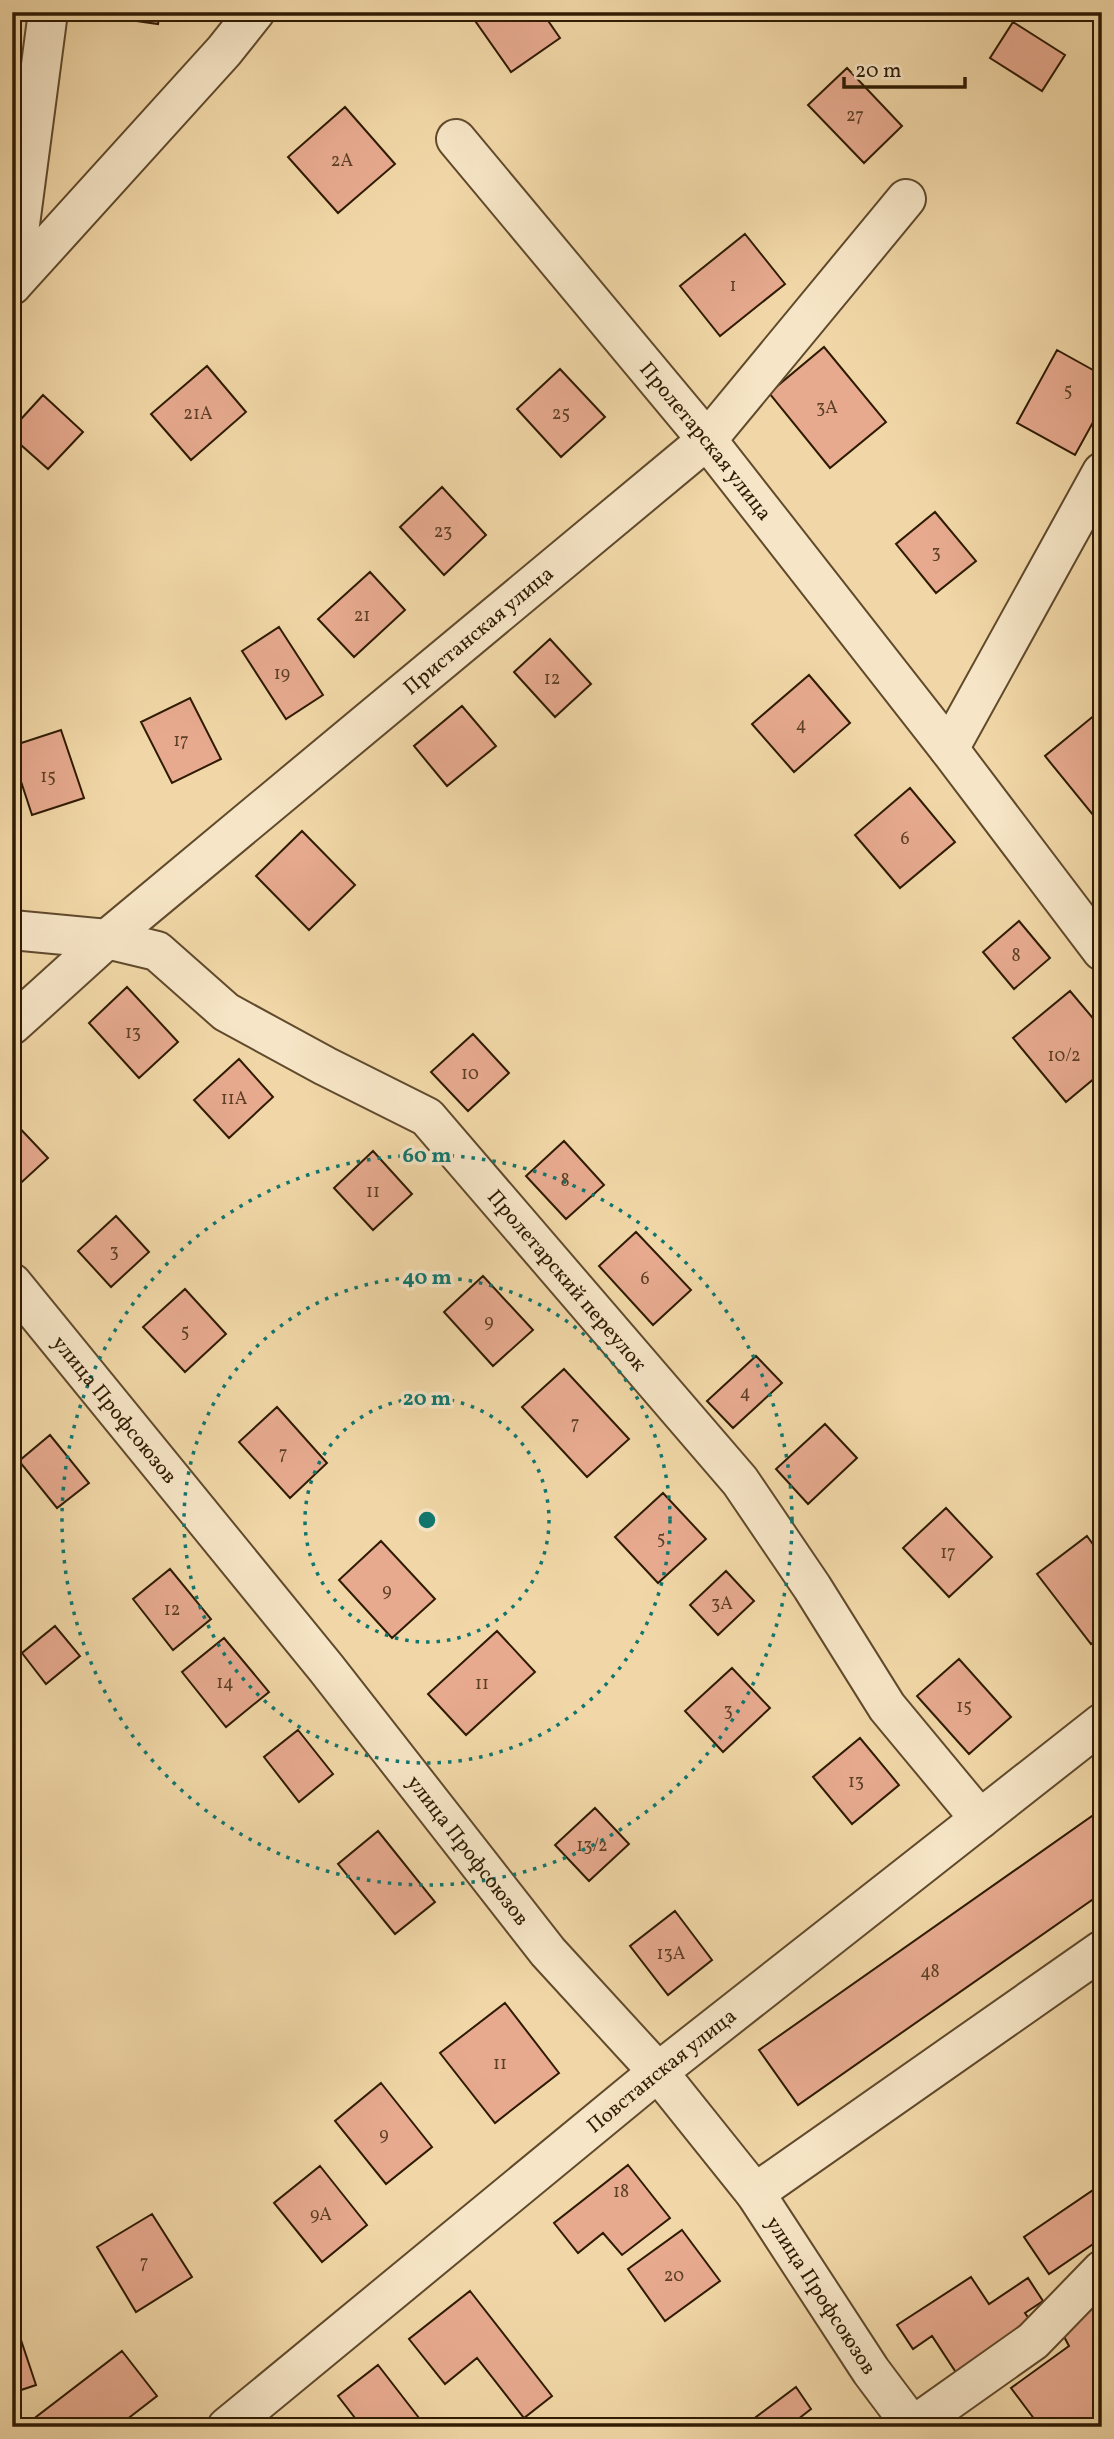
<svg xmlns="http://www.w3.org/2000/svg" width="1114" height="2439" font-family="Vollkorn,serif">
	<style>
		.building { fill: #e7aa8f; stroke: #2f1b03; stroke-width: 2 }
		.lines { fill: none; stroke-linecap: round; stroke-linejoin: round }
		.minor-casing { stroke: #604a2c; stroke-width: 42 }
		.minor { stroke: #f6e5c6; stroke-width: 38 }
		.ring { fill: none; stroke: #0f766e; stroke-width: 3.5; stroke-dasharray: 3.5 7 }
		.labels { text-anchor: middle; stroke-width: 7; stroke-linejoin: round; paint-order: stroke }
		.number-label { font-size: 18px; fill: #5d3f26 }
		.street-label { font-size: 21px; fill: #2f1b03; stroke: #f6e5c6 }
		.centre { fill: #0f766e; stroke: #f6e5c6; stroke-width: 3.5 }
		.ring-label { font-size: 21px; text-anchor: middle; font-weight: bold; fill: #0f766e; stroke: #f6e5c6; stroke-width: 7; stroke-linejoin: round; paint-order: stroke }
	</style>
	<rect width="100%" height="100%" fill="#f1d7a7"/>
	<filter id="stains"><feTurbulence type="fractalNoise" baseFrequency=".00286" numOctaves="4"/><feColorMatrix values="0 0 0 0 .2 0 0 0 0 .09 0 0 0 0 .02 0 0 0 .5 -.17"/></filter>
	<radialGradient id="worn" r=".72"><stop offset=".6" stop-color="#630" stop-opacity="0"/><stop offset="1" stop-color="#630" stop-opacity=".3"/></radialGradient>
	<path class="building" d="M94 12H160L158 24 94 15Z
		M476 12H542L560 38 511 72 471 15Z
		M1013 22 1065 55 1042 91 990 58Z
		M847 68 902 126 864 163 808 105Z
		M345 107 395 164 338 213 288 157Z
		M745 234 785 284 720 336 680 286Z
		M824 347 886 422 830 468 769 393Z
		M1057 350 1102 375V406L1075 455 1017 423Z
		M207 366 246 412 191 460 151 414Z
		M560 369 605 417 561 457 517 409Z
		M43 395 83 432 48 469 12 437V429Z
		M442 487 486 535 444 575 400 527Z
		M935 512 976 561 936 593 896 544Z
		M370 572 405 610 354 657 318 619Z
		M279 627 323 695 286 719 242 651Z
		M550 639 591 684 555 717 514 672Z
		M809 675 850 723 794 772 752 724Z
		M190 698 221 759 172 783 141 722Z
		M462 706 496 746 447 786 414 746Z
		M1102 709V826L1045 756Z
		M61 730 84 798 32 815 12 754V746Z
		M910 788 955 842 900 888 855 835Z
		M302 831 355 885 309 930 256 876Z
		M1019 921 1050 958 1014 989 983 952Z
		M127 987 178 1042 139 1078 89 1023Z
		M1070 991 1102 1029V1072L1066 1102 1013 1038Z
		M473 1034 509 1073 468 1111 431 1072Z
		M239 1059 273 1097 229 1138 194 1100Z
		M12 1120 48 1158 12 1191Z
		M564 1141 604 1185 566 1219 526 1176Z
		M373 1151 412 1194 373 1230 334 1188Z
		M116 1216 149 1252 111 1287 78 1251Z
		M636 1232 691 1290 653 1325 599 1266Z
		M483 1276 533 1330 493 1366 444 1312Z
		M185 1289 226 1334 185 1372 143 1327Z
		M756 1356 782 1383 733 1428 707 1401Z
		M564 1369 629 1439 587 1477 522 1407Z
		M277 1407 327 1463 290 1498 239 1442Z
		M825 1424 857 1458 808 1504 776 1469Z
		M50 1435 89 1483 57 1508 19 1461Z
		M663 1493 706 1539 658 1583 615 1537Z
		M946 1508 992 1557 949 1597 903 1548Z
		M1087 1536 1102 1557V1636L1091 1644 1037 1574Z
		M381 1541 435 1599 392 1638 339 1580Z
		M170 1569 211 1619 173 1650 133 1599Z
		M726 1571 754 1601 718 1635 690 1605Z
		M55 1626 80 1656 46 1684 22 1653Z
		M497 1631 535 1672 466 1735 428 1694Z
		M224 1638 269 1692 226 1727 182 1672Z
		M959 1659 1011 1717 969 1754 917 1696Z
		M732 1668 770 1708 723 1752 685 1711Z
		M298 1730 333 1774 299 1802 264 1757Z
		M860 1738 899 1785 852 1824 813 1777Z
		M595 1808 629 1844 589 1881 555 1845Z
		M1102 1809V1893L798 2105 759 2050Z
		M378 1831 435 1902 395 1934 338 1864Z
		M675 1911 712 1960 668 1995 630 1946Z
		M505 2003 559 2073 495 2123 440 2053Z
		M381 2083 432 2147 386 2184 335 2121Z
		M628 2165 670 2218 622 2255 603 2233 578 2253 554 2223Z
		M320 2166 367 2225 322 2262 274 2203Z
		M1102 2184V2238L1049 2274 1024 2237Z
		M152 2214 192 2277 136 2312 97 2247Z
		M682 2230 720 2281 665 2321 628 2269Z
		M971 2277 989 2304 1028 2278 1043 2301 1025 2313 1037 2330 961 2380 932 2336 913 2349 897 2325Z
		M470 2291 552 2396 524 2418 477 2358 445 2384 409 2339Z
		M1102 2299V2427H1027L1035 2420 1011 2388 1069 2346 1061 2331Z
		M12 2313 36 2385 12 2393Z
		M122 2351 157 2396 117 2427H44L36 2417Z
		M378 2365 426 2427H362L338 2396Z
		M796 2387 811 2409 788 2427H764L756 2417Z"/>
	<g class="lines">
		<g class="minor-casing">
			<g id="minor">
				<path id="s1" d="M456 139 707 440 949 749 1102 951"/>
				<path d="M12 285 224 51 255 12"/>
				<path d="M12 285 48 12"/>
				<path d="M949 749 1102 472"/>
				<path id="s2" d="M12 930 107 939 157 951 226 1012 325 1066 427 1117 740 1481 812 1587 887 1707 980 1819"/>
				<path id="s3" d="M12 1025 107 939 707 440 906 199"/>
				<path id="s4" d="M12 1283 326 1668 548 1952 658 2072 755 2193 871 2371 913 2427"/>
				<path d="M755 2193 1102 1950"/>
				<path d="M913 2426 1033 2341 1102 2270"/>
				<path id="s5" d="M227 2427 658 2072 1102 1723"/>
			</g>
		</g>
		<use href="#minor" class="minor"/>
	</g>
	<g class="ring">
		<circle cx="427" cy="1520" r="122"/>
		<circle cx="427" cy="1520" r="243"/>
		<circle cx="427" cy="1520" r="365"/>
	</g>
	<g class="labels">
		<g class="number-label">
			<text x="855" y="121">27</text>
			<text x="342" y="166">2А</text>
			<text x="733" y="291">1</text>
			<text x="1068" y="396">5</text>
			<text x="827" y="413">3А</text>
			<text x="198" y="419">21А</text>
			<text x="561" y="419">25</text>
			<text x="443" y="537">23</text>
			<text x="936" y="558">3</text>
			<text x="362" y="621">21</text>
			<text x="282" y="679">19</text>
			<text x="552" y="684">12</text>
			<text x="801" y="730">4</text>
			<text x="181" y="746">17</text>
			<text x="48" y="782">15</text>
			<text x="905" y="844">6</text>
			<text x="1016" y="961">8</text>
			<text x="133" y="1038">13</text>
			<text x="1064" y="1061">10/2</text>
			<text x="470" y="1079">10</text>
			<text x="234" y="1104">11А</text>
			<text x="565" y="1186">8</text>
			<text x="373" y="1197">11</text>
			<text x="114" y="1257">3</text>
			<text x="645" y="1284">6</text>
			<text x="489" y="1327">9</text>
			<text x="185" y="1337">5</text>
			<text x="745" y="1398">4</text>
			<text x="575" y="1429">7</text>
			<text x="283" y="1459">7</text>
			<text x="661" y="1544">5</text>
			<text x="948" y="1558">17</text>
			<text x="387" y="1596">9</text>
			<text x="722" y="1609">3А</text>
			<text x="172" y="1615">12</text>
			<text x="225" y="1688">14</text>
			<text x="482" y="1689">11</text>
			<text x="964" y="1712">15</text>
			<text x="728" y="1716">3</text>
			<text x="856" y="1787">13</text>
			<text x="592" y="1851">13/2</text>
			<text x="671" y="1959">13А</text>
			<text x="930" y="1977">48</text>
			<text x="500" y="2069">11</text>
			<text x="384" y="2140">9</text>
			<text x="621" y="2197">18</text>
			<text x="321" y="2220">9А</text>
			<text x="144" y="2268">7</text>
			<text x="674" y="2281">20</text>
		</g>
		<g class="street-label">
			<text dy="7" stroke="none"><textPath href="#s1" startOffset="392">Пролетарская улица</textPath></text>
			<text dy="7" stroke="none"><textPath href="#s3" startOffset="611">Пристанская улица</textPath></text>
			<text dy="7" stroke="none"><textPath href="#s2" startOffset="681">Пролетарский переулок</textPath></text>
			<text dy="7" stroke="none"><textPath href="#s4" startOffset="163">улица Профсоюзов</textPath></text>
			<text dy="7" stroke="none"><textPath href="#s4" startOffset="728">улица Профсоюзов</textPath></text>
			<text dy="7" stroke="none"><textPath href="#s5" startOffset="562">Повстанская улица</textPath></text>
			<text dy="7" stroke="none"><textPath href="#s4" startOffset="1297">улица Профсоюзов</textPath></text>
		</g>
	</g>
	<circle cx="427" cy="1520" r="10" class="centre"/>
	<g class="ring-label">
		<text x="427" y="1162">60 m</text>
		<text x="427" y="1284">40 m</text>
		<text x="427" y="1405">20 m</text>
	</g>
	<rect width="1114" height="2439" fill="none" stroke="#f1d7a7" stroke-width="42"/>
	<rect x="14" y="14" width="1086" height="2411" fill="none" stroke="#2f1b03" stroke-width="3.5"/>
	<rect x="21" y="21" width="1072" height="2397" fill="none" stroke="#2f1b03" stroke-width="2"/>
	<path d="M844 77v10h121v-10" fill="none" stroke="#2f1b03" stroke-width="3.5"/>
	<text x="855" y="77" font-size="21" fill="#2f1b03" stroke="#f6e5c6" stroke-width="5" paint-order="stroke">20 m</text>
	<rect width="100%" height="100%" filter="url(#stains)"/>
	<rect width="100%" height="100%" fill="url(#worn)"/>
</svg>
